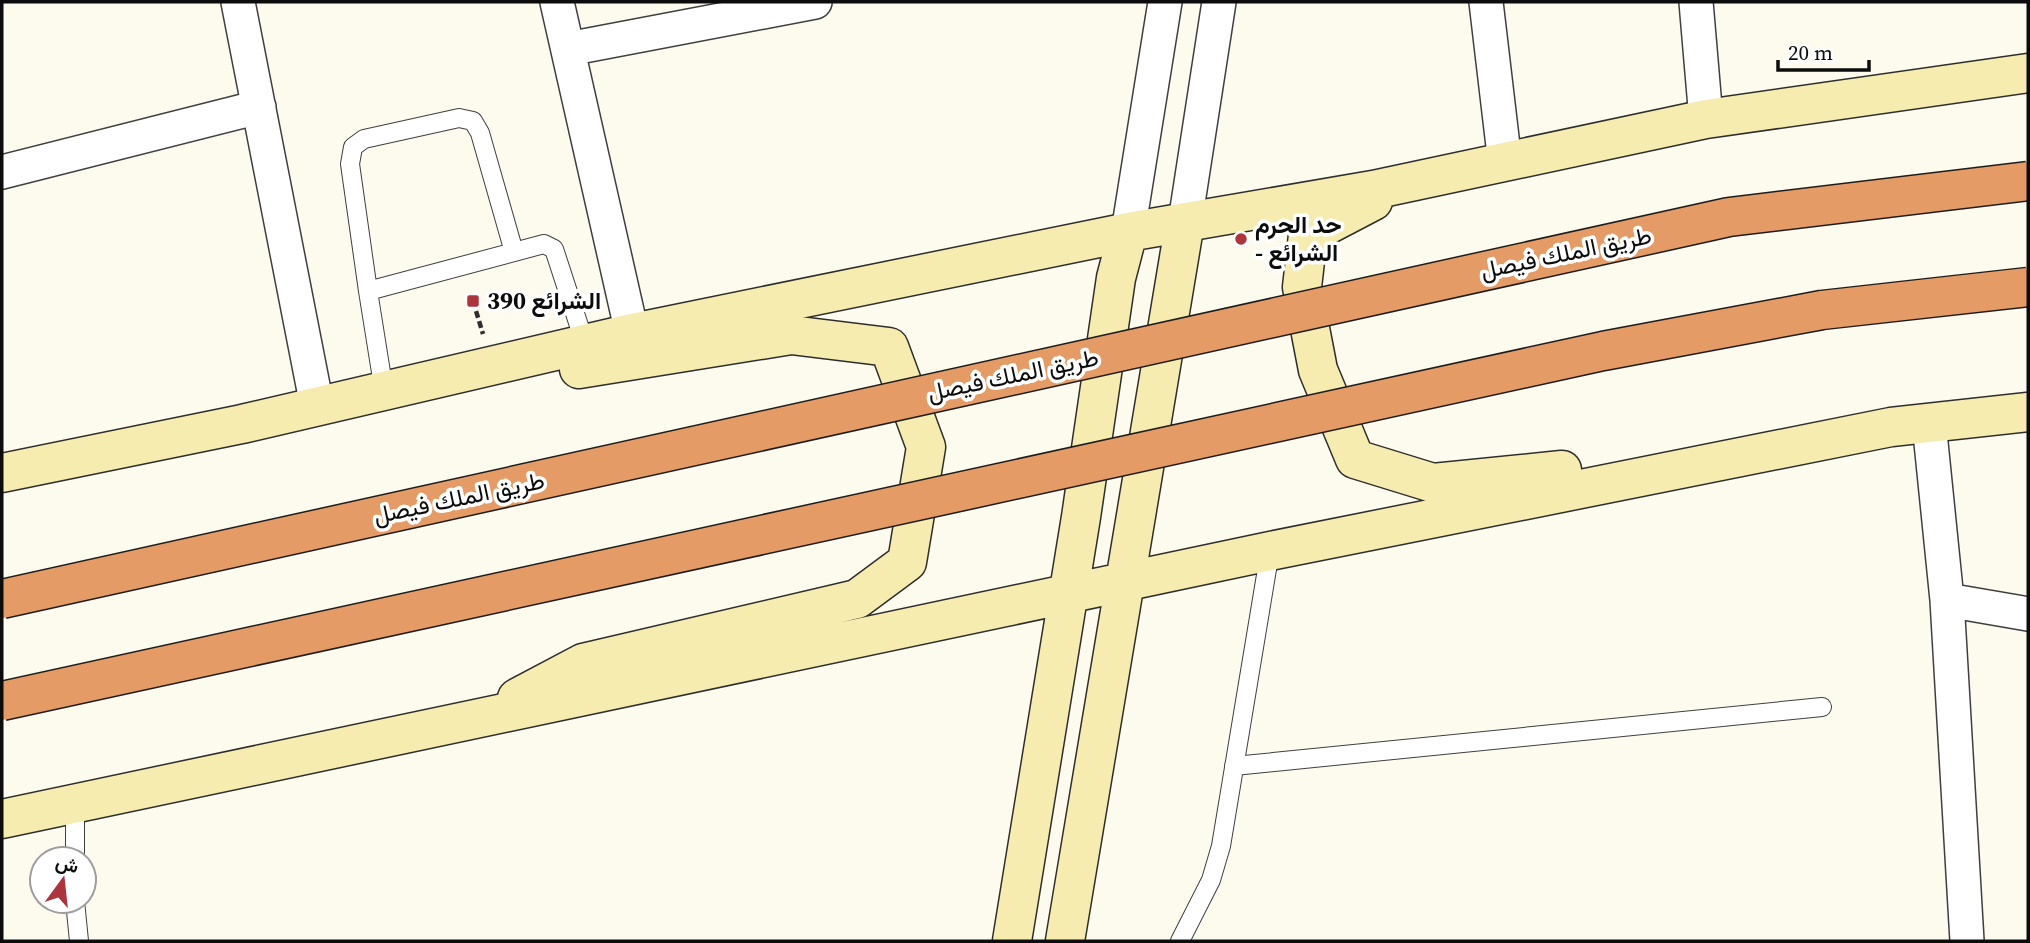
<svg xmlns="http://www.w3.org/2000/svg" width="2030" height="943" font-family="'Source Serif 4',Vazirmatn,serif">
	<style>
		.lines { fill: none; stroke-linecap: round; stroke-linejoin: round }
		.lane-casing { stroke: #3f3f3f; stroke-width: 20 }
		.street-casing { stroke: #3f3f3f; stroke-width: 36 }
		.secondary-casing { stroke: #2e2e2e; stroke-width: 41 }
		.path { stroke: #2e2e2e; stroke-width: 4.5; stroke-dasharray: 7 3.5; stroke-linecap: butt }
		.lane { stroke: #fff; stroke-width: 18 }
		.street { stroke: #fff; stroke-width: 33 }
		.secondary { stroke: #f6ecb0; stroke-width: 38 }
		.highway-bridge-casing { stroke: #1d1d1d; stroke-width: 41; stroke-linecap: butt }
		.highway-bridge { stroke: #e49b65; stroke-width: 38 }
		.poi-dot { fill: #ac343d; stroke: #fff; stroke-width: 2.5 }
		.labels { text-anchor: middle; stroke-width: 7; stroke-linejoin: round; paint-order: stroke }
		.poi-label { font-size: 24px; font-weight: bold; fill: #0c0c0c; stroke: #fff; text-anchor: start }
		.street-label { font-size: 24px; fill: #0c0c0c; stroke: #fff }
	</style>
	<rect width="100%" height="100%" fill="#fdfaee"/>
	<g class="lines">
		<g class="lane-casing">
			<path id="lane" d="M368 291 350 164 353 147 364 139 459 118 473 121 480 133 514 252
				M384 391 368 291 544 244 554 249 585 344
				M1234 766 1822 707
				M75 859V804
				M75 901 79 941
				M1180 941 1211 880 1221 846 1270 551"/>
		</g>
		<g class="street-casing">
			<path id="street" d="M238 2 317 406
				M557 2 632 333
				M1486 2 1505 163
				M1696 2 1706 119
				M568 49 815 2
				M2 172 259 107
				M1185 222 1219 2
				M1128 232 1165 2
				M1929 423 1947 600 1967 941
				M1947 600 2028 614"/>
		</g>
		<g class="secondary-casing">
			<path id="secondary" d="M1373 201 1308 235 1302 287 1318 370 1355 459 1433 483 1562 470
				M2 473 242 424 632 333 1128 232 1373 190 1706 119 2028 73
				M517 698 583 663 857 599 907 562 926 447 889 347 791 335 579 369
				M2 819 1270 551 1891 427 2028 412
				M1012 941 1081 517 1116 278 1128 232
				M1065 941 1185 222"/>
		</g>
		<path class="path" d="M473 301 483 334"/>
		<use href="#lane" class="lane"/>
		<use href="#street" class="street"/>
		<use href="#secondary" class="secondary"/>
		<g class="highway-bridge-casing">
			<path id="highway-bridge" d="M2 599 1729 217 2028 181
				M2 701 1603 351 1822 310 2028 287"/>
		</g>
		<use href="#highway-bridge" class="highway-bridge"/>
	</g>
	<g class="poi-dot">
		<circle cx="1241" cy="239" r="7"/>
		<rect x="466" y="294" width="14" height="14" rx="3.5"/>
	</g>
	<g class="labels">
		<g class="poi-label">
			<text x="1255" y="233">حد الحرم<tspan x="1255" dy="28">- الشرائع</tspan></text>
			<text x="487" y="309">الشرائع 390</text>
		</g>
		<g class="street-label">
			<text transform="translate(1566 253) rotate(-12)" y="8">طريق الملك فيصل</text>
			<text transform="translate(1013 375) rotate(-12)" y="8">طريق الملك فيصل</text>
			<text transform="translate(459 498) rotate(-12)" y="8">طريق الملك فيصل</text>
		</g>
	</g>
	<rect width="2030" height="943" fill="none" stroke="#0c0c0c" stroke-width="7"/>
	<g transform="translate(63 880) rotate(15)"><circle r="33" fill="#ffffff" stroke="#9e9e9e" stroke-width="2"/>
	<path d="M0-5L12 26L0 18L-12 26Z" fill="#ac343d"/>
	<text y="-10" font-size="19" font-weight="bold" text-anchor="middle" fill="#0c0c0c">ش</text>
	</g>
	<path d="M1778 60v10h91v-10" fill="none" stroke="#0c0c0c" stroke-width="3.5"/>
	<text x="1788" y="60" font-size="21" fill="#0c0c0c" stroke="#ffffff" stroke-width="5" paint-order="stroke">20 m</text>
</svg>
